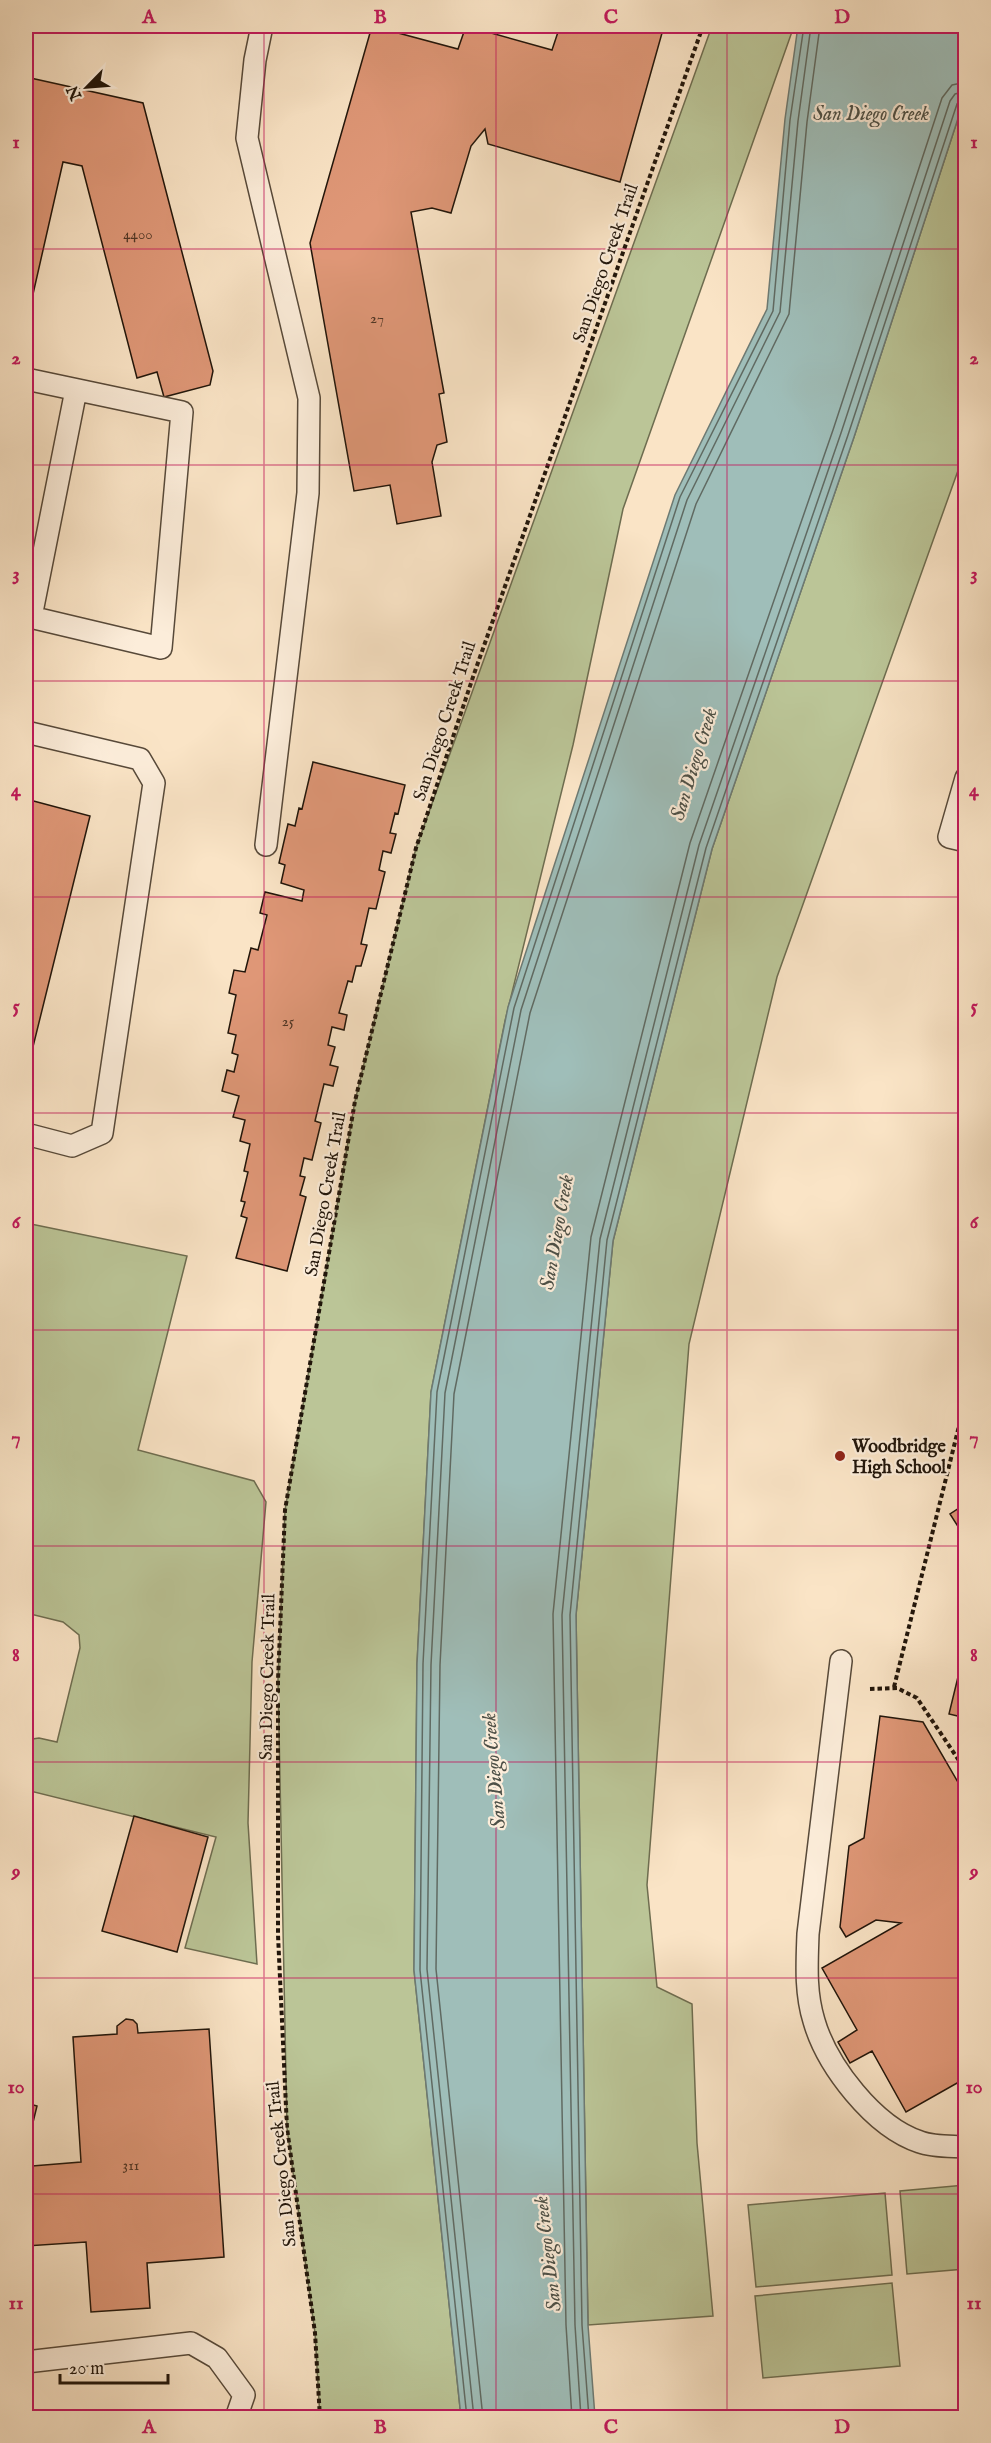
<svg xmlns="http://www.w3.org/2000/svg" width="991" height="2443" font-family="'IM FELL English',serif">
	<style>
		.green { fill: #bbc597; stroke: #6e6d50; stroke-width: 1.5 }
		.water { fill: #9fbeb9; stroke: #6d7a73; stroke-width: 1.5 }
		.lines { fill: none; stroke-linecap: round; stroke-linejoin: round }
		.shore { stroke: #606a62; stroke-width: 1.5 }
		.building { fill: #df9777; stroke: #21150a; stroke-width: 1.5 }
		.lane-casing { stroke: #574939; stroke-width: 24 }
		.path { stroke: #21150a; stroke-width: 4; stroke-dasharray: 4.5 3; stroke-linecap: butt }
		.lane { stroke: #fcedda; stroke-width: 21 }
		.grid { fill: none; stroke: #c2185b; stroke-width: 1.5; stroke-opacity: 0.55 }
		.poi-dot { fill: #8f2418; stroke: #fcedda; stroke-width: 2 }
		.labels { text-anchor: middle; stroke-width: 4.5; stroke-linejoin: round; paint-order: stroke }
		.number-label { font-size: 15px; fill: #503625 }
		.street-label { font-size: 18px; fill: #21150a; stroke: #fcedda }
		.poi-label { font-size: 18px; font-weight: bold; fill: #21150a; stroke: #fcedda; text-anchor: start }
		.water-label { font-size: 20px; font-style: italic; fill: #4d5047; stroke: #fcedda }
		.neatline { fill: none; stroke: #c2185b; stroke-width: 2 }
		.grid-label { font-size: 20px; text-anchor: middle; font-weight: bold; fill: #c2185b }
	</style>
	<rect width="100%" height="100%" fill="#fae4c6"/>
	<filter id="stains"><feTurbulence type="fractalNoise" baseFrequency=".00333" numOctaves="4"/><feColorMatrix values="0 0 0 0 .2 0 0 0 0 .09 0 0 0 0 .02 0 0 0 .5 -.17"/></filter>
	<radialGradient id="worn" r=".72"><stop offset=".6" stop-color="#630" stop-opacity="0"/><stop offset="1" stop-color="#630" stop-opacity=".3"/></radialGradient>
	<path class="green" d="M712 26H794L623 509 573 745 505 1021 431 1392 417 1664 414 1970 461 2417 320 2418 315 2333 287 2128 278 1680 285 1510 355 1101 416 848Z
		M965 97V451L777 977 689 1344 647 1885 657 1987 692 2004 697 2143 713 2316 588 2325 576 1615 613 1241 712 849 854 437Z
		M26 1223 187 1256 138 1450 254 1481 266 1502 252 1662 248 1823 257 1964 185 1948 216 1837 26 1790V1740L39 1738 57 1742 80 1648 79 1635 63 1622 26 1613Z
		M965 2185V2269L907 2274 900 2191Z
		M885 2193 892 2275 756 2287 748 2205Z
		M892 2283 900 2366 763 2378 755 2296Z"/>
	<path class="water" d="M798 26H965V97L854 437 712 849 613 1241 576 1615 588 2325 595 2417H461L414 1970 417 1664 431 1392 508 1007 675 495 767 309 785 119Z"/>
	<g class="lines">
		<path class="shore" d="M467 2418 420 1970 423 1664 437 1392 514 1008 680 497 773 311 790 120 804 26
			M474 2418 427 1969 431 1665 445 1393 521 1010 687 500 780 312 798 121 811 26
			M483 2418 436 1969 440 1665 454 1394 530 1013 696 504 789 314 807 122 820 26
			M572 2418 566 2325 553 1614 591 1237 690 843 833 430 942 98 952 85 966 82
			M581 2418 575 2325 562 1615 600 1239 699 845 841 433 950 101 955 94 966 91
			M589 2418 582 2325 570 1615 607 1240 706 848 848 435 957 104 960 100 966 99"/>
	</g>
	<path class="building" d="M372 26 458 49 466 26 552 50 560 26H664L620 182 488 144 485 129 471 146 451 213 432 208 411 212 444 393 439 394 447 442 437 445 432 462 441 516 397 524 390 485 354 491 310 243Z
		M26 77 143 103 213 371 210 385 164 397 157 372 137 378 82 166 63 162 31 303 26 301Z
		M313 762 405 785 398 814 395 813 390 833 396 834 391 853 383 851 379 870 385 872 376 909 369 908 361 944 367 945 361 966H356L352 982 348 981 339 1013 347 1015 344 1030 332 1027 328 1045 335 1047 330 1065 338 1067 333 1086 324 1084 315 1121 321 1123 312 1160 304 1158 300 1176 305 1177 300 1195 306 1197 287 1271 236 1258 247 1218 241 1216 245 1202 241 1201 248 1172 244 1171 250 1144 240 1141 245 1120 233 1117 239 1096 222 1091 227 1070 234 1072 238 1055 232 1053 236 1035 228 1033 236 995 229 993 234 970 245 972 251 948 258 950 267 915 260 913 265 892 302 901 304 890 281 883 285 865 279 863 288 824 295 826 299 808 302 809Z
		M26 799 90 816 26 1075Z
		M966 1481V1539L950 1514 959 1508Z
		M966 1644V1718L949 1714Z
		M880 1716 923 1722 966 1796V2078L906 2112 872 2051 850 2063 838 2042 857 2030 822 1968 901 1923 876 1920 846 1937 840 1927 849 1846 864 1838Z
		M134 1816 208 1837 177 1952 102 1931Z
		M126 2019 133 2020 137 2024 138 2033 209 2029 224 2257 147 2263 150 2308 91 2312 86 2242 26 2246V2164L32 2166 81 2162 73 2037 117 2034V2026Z
		M26 2103 37 2106 26 2151Z"/>
	<g class="lines">
		<g class="lane-casing">
			<path id="lane" d="M262 26 255 60 247 138 309 398 308 493 266 845
				M26 379 182 412 161 648 26 616
				M31 617 76 390
				M26 732 140 759 154 783 102 1133 72 1146 26 1134
				M966 778 949 837 966 841
				M841 1661 808 1934C807 1963 805 1992 814 2021 827 2066 874 2127 920 2142 933 2147 951 2146 966 2147
				M26 2362 191 2343 217 2358 244 2395 236 2418"/>
		</g>
		<path class="path" d="M894 1687 966 1398
			M870 1689 897 1688 917 1698 966 1771
			M320 2418 315 2333 287 2128 278 1935V1680L285 1510 355 1101 416 848 474 674 703 26"/>
		<use href="#lane" class="lane"/>
	</g>
	<path class="grid" d="M264 26V2418M496 26V2418M727 26V2418M26 249H966M26 465H966M26 681H966M26 897H966M26 1113H966M26 1330H966M26 1546H966M26 1762H966M26 1978H966M26 2194H966"/>
	<circle class="poi-dot" cx="840" cy="1456" r="6"/>
	<g class="labels">
		<g class="number-label">
			<text x="138" y="239">4400</text>
			<text x="377" y="323">27</text>
			<text x="288" y="1026">25</text>
			<text x="131" y="2170">311</text>
		</g>
		<g class="street-label">
			<text transform="translate(605 263) rotate(-71)" y="6">San Diego Creek Trail</text>
			<text transform="translate(444 721) rotate(-72)" y="6">San Diego Creek Trail</text>
			<text transform="translate(325 1194) rotate(-80)" y="6">San Diego Creek Trail</text>
			<text transform="translate(267 1677) rotate(-89)" y="6">San Diego Creek Trail</text>
			<text transform="translate(281 2164) rotate(-96)" y="6">San Diego Creek Trail</text>
		</g>
		<g class="poi-label">
			<text x="852" y="1452">Woodbridge<tspan x="852" dy="21">High School</tspan></text>
		</g>
		<g class="water-label">
			<text x="871" y="120">San Diego Creek</text>
			<text transform="translate(693 764) rotate(-73)" y="7">San Diego Creek</text>
			<text transform="translate(556 1232) rotate(-80)" y="7">San Diego Creek</text>
			<text transform="translate(493 1771) rotate(-95)" y="7">San Diego Creek</text>
			<text transform="translate(547 2254) rotate(-97)" y="7">San Diego Creek</text>
		</g>
	</g>
	<rect width="991" height="2443" fill="none" stroke="#fae4c6" stroke-width="66"/>
	<g transform="translate(87 87) rotate(245)" stroke="#fcedda" stroke-width="4.5" paint-order="stroke">
	<path d="M0-4.5L10 22L0 15L-10 22Z" fill="#21150a"/>
	<text y="-9" font-size="16" font-weight="bold" text-anchor="middle" fill="#21150a">N</text>
	</g>
	<path d="M60 2374v9h108v-9" fill="none" stroke="#21150a" stroke-width="3"/>
	<text x="69" y="2374" font-size="18" fill="#21150a" stroke="#fcedda" stroke-width="4.5" paint-order="stroke">20 m</text>
	<rect x="33" y="33" width="925" height="2377" class="neatline"/>
	<g class="grid-label">
		<text x="149" y="23">A</text>
		<text x="380" y="23">B</text>
		<text x="611" y="23">C</text>
		<text x="842" y="23">D</text>
		<text x="16" y="148">1</text>
		<text x="974" y="148">1</text>
		<text x="16" y="364">2</text>
		<text x="974" y="364">2</text>
		<text x="16" y="580">3</text>
		<text x="974" y="580">3</text>
		<text x="16" y="796">4</text>
		<text x="974" y="796">4</text>
		<text x="16" y="1012">5</text>
		<text x="974" y="1012">5</text>
		<text x="16" y="1228">6</text>
		<text x="974" y="1228">6</text>
		<text x="16" y="1444">7</text>
		<text x="974" y="1444">7</text>
		<text x="16" y="1661">8</text>
		<text x="974" y="1661">8</text>
		<text x="16" y="1877">9</text>
		<text x="974" y="1877">9</text>
		<text x="16" y="2093">10</text>
		<text x="974" y="2093">10</text>
		<text x="16" y="2309">11</text>
		<text x="974" y="2309">11</text>
		<text x="149" y="2433">A</text>
		<text x="380" y="2433">B</text>
		<text x="611" y="2433">C</text>
		<text x="842" y="2433">D</text>
	</g>
	<rect width="100%" height="100%" filter="url(#stains)"/>
	<rect width="100%" height="100%" fill="url(#worn)"/>
</svg>
